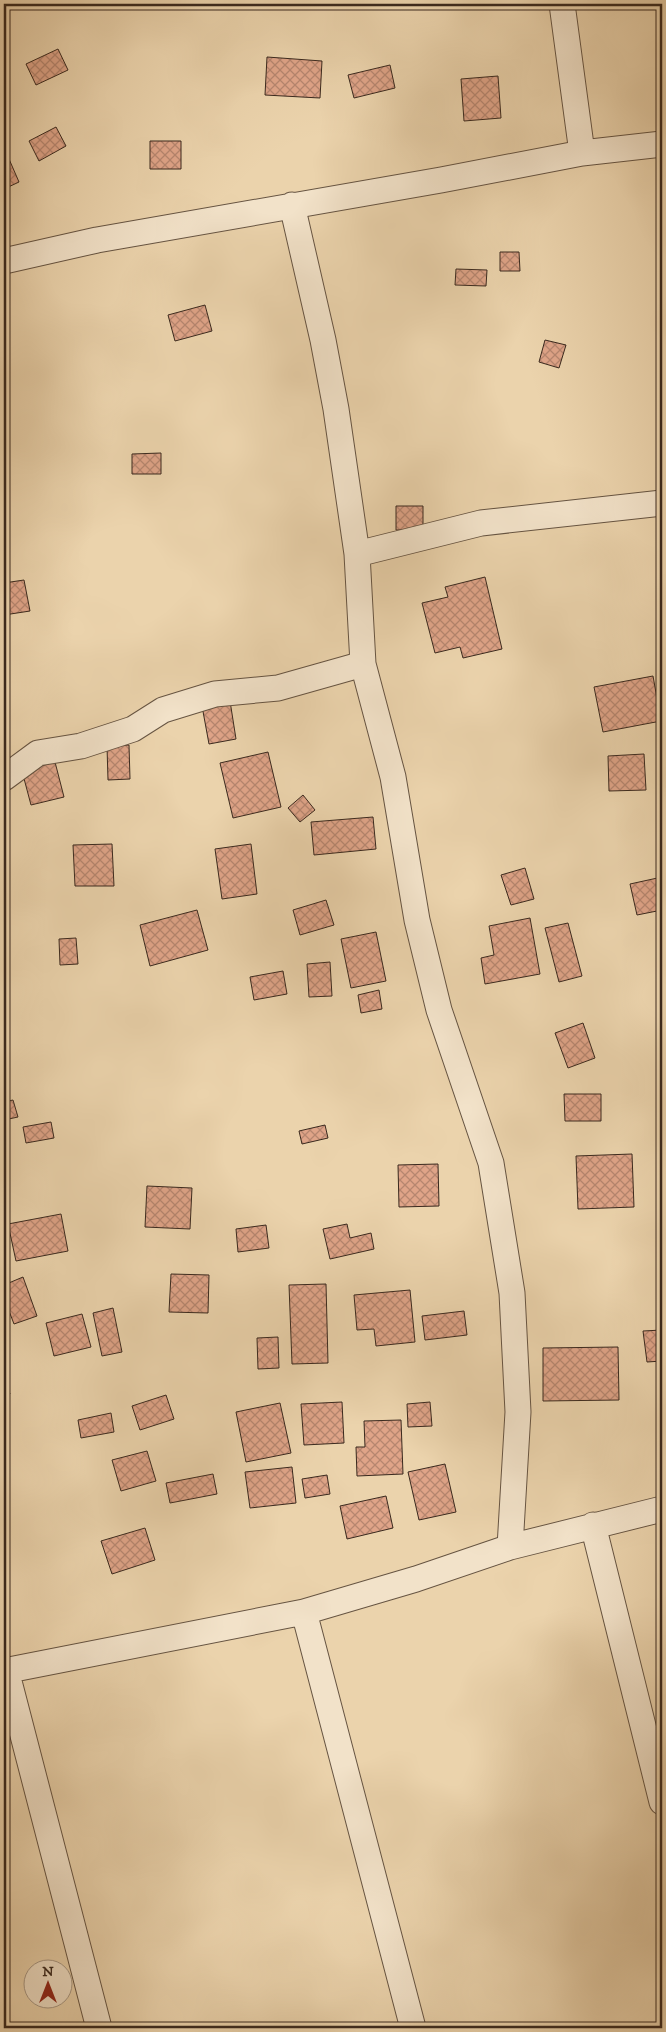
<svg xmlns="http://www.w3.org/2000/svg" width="666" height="2032" font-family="'IM FELL DW Pica',serif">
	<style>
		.building { fill: url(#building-cross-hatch); stroke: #3a291e }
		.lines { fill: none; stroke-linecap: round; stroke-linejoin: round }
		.street-casing { stroke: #665442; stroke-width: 27 }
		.street { stroke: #f2e2c9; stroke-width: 25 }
	</style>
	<defs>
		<pattern id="building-cross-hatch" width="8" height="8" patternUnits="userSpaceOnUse" patternTransform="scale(1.25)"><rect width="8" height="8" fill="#dfa488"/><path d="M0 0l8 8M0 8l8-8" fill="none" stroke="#b6866f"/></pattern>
	</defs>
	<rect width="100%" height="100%" fill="#ebd3ac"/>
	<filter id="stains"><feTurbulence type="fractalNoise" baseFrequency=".004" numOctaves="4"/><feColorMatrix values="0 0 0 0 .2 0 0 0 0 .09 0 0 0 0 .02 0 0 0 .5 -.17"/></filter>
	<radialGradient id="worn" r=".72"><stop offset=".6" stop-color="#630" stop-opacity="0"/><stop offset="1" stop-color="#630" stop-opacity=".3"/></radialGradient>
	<path class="building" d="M58 49 68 70 36 85 26 64Z
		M267 57 322 61 320 98 265 95Z
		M390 65 395 88 354 98 348 75Z
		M498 76 501 118 464 121 461 79Z
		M56 127 66 146 39 161 29 141Z
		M150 141H181V169H150Z
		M9 159 19 182 4 189V161Z
		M500 252H519L520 271H500Z
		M456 269 487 270 486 286 455 285Z
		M205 305 212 331 175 341 168 315Z
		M545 340 566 345 559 368 539 362Z
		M161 453V474H132V454Z
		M396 506H423V530H396Z
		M485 577 502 649 463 658 460 647 435 653 422 603 448 597 445 587Z
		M24 580 30 611 4 615V583Z
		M653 676 661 721 603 732 594 687Z
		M230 701 236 739 209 744 202 706Z
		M129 745 130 779 108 780 107 746Z
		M268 752 281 807 233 818 220 763Z
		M644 754 646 790 609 791 608 756Z
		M55 762 64 797 31 805 22 771Z
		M303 795 315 810 300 822 288 808Z
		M373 817 376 849 314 855 311 822Z
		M112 844 114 886H75L73 845Z
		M251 844 257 894 222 899 215 849Z
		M525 868 534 899 511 905 501 875Z
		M662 877V910L637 915 630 884Z
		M326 900 334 925 300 935 293 910Z
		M197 910 208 950 150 966 140 925Z
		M530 918 540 974 485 984 481 958 494 955 489 926Z
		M568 923 582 976 559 982 545 928Z
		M376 932 386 981 351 988 341 939Z
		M76 938 78 964 60 965 59 939Z
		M330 962 332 996 309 997 307 964Z
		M283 971 287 994 254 1000 250 977Z
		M379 990 382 1009 361 1013 358 995Z
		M583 1023 595 1058 568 1068 555 1033Z
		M564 1094H601V1121H565Z
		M13 1100 18 1117 4 1120V1102Z
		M51 1122 54 1138 26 1143 23 1127Z
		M325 1125 328 1138 302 1144 299 1131Z
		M632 1154 634 1207 578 1209 576 1156Z
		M438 1164 439 1206 399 1207 398 1165Z
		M147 1186 192 1188 190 1229 145 1227Z
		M61 1214 68 1251 16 1261 8 1224Z
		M347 1224 350 1238 371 1233 374 1249 330 1259 323 1229Z
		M266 1225 269 1248 238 1252 236 1229Z
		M171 1274 209 1275 208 1313 169 1312Z
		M23 1277 37 1316 14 1324 4 1298V1285Z
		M326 1284 328 1363 292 1364 289 1285Z
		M410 1290 415 1342 376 1346 374 1329 357 1330 354 1295Z
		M113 1308 122 1352 102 1356 93 1313Z
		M464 1311 467 1335 425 1340 422 1316Z
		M82 1314 91 1347 54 1356 46 1323Z
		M662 1330V1361L647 1362 643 1331Z
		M278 1337 279 1368 258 1369 257 1338Z
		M618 1347 619 1400 543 1401V1348Z
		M4 1376 10 1394 4 1397Z
		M166 1395 174 1419 140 1430 132 1406Z
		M342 1402 344 1443 304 1445 301 1404Z
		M430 1402 432 1426 408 1427 407 1404Z
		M280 1403 291 1453 246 1462 236 1412Z
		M111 1413 114 1432 81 1438 78 1420Z
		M401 1420 403 1474 357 1476 356 1447H365L364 1421Z
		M147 1451 156 1481 121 1491 112 1460Z
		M445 1464 456 1512 419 1520 408 1472Z
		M292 1467 296 1503 250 1508 245 1472Z
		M213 1474 217 1494 170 1503 166 1483Z
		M327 1475 330 1494 305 1498 302 1479Z
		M386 1496 393 1528 347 1539 340 1506Z
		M145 1528 155 1560 112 1574 101 1541Z"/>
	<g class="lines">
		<g class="street-casing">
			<path id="street" d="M562 4 582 153
				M292 205 323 340 336 409 357 554 363 664 393 777 417 920 439 1010 491 1163 512 1293 518 1412 510 1547
				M4 261 97 240 441 180 582 153 662 144
				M357 554 481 523 662 503
				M4 778 38 753 81 746 133 729 163 710 215 694 278 688 363 664
				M593 1525 662 1802
				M304 1612 413 2028
				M6 1670 99 2028
				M4 1671 304 1612 416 1579 510 1547 662 1509"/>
		</g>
		<use href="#street" class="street"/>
	</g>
	<rect width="666" height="2032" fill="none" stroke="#ebd3ac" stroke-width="20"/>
	<rect x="5" y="5" width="656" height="2022" fill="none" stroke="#3a291e" stroke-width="2.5"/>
	<rect x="10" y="10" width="646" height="2012" fill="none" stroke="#3a291e"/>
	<g transform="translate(48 1984)"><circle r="24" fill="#f2e2c9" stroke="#a89885"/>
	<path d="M0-4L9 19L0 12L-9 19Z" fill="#8f2418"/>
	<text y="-8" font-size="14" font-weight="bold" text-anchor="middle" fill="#3a291e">N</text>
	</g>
	<rect width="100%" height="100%" filter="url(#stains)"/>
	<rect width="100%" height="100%" fill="url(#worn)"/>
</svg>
